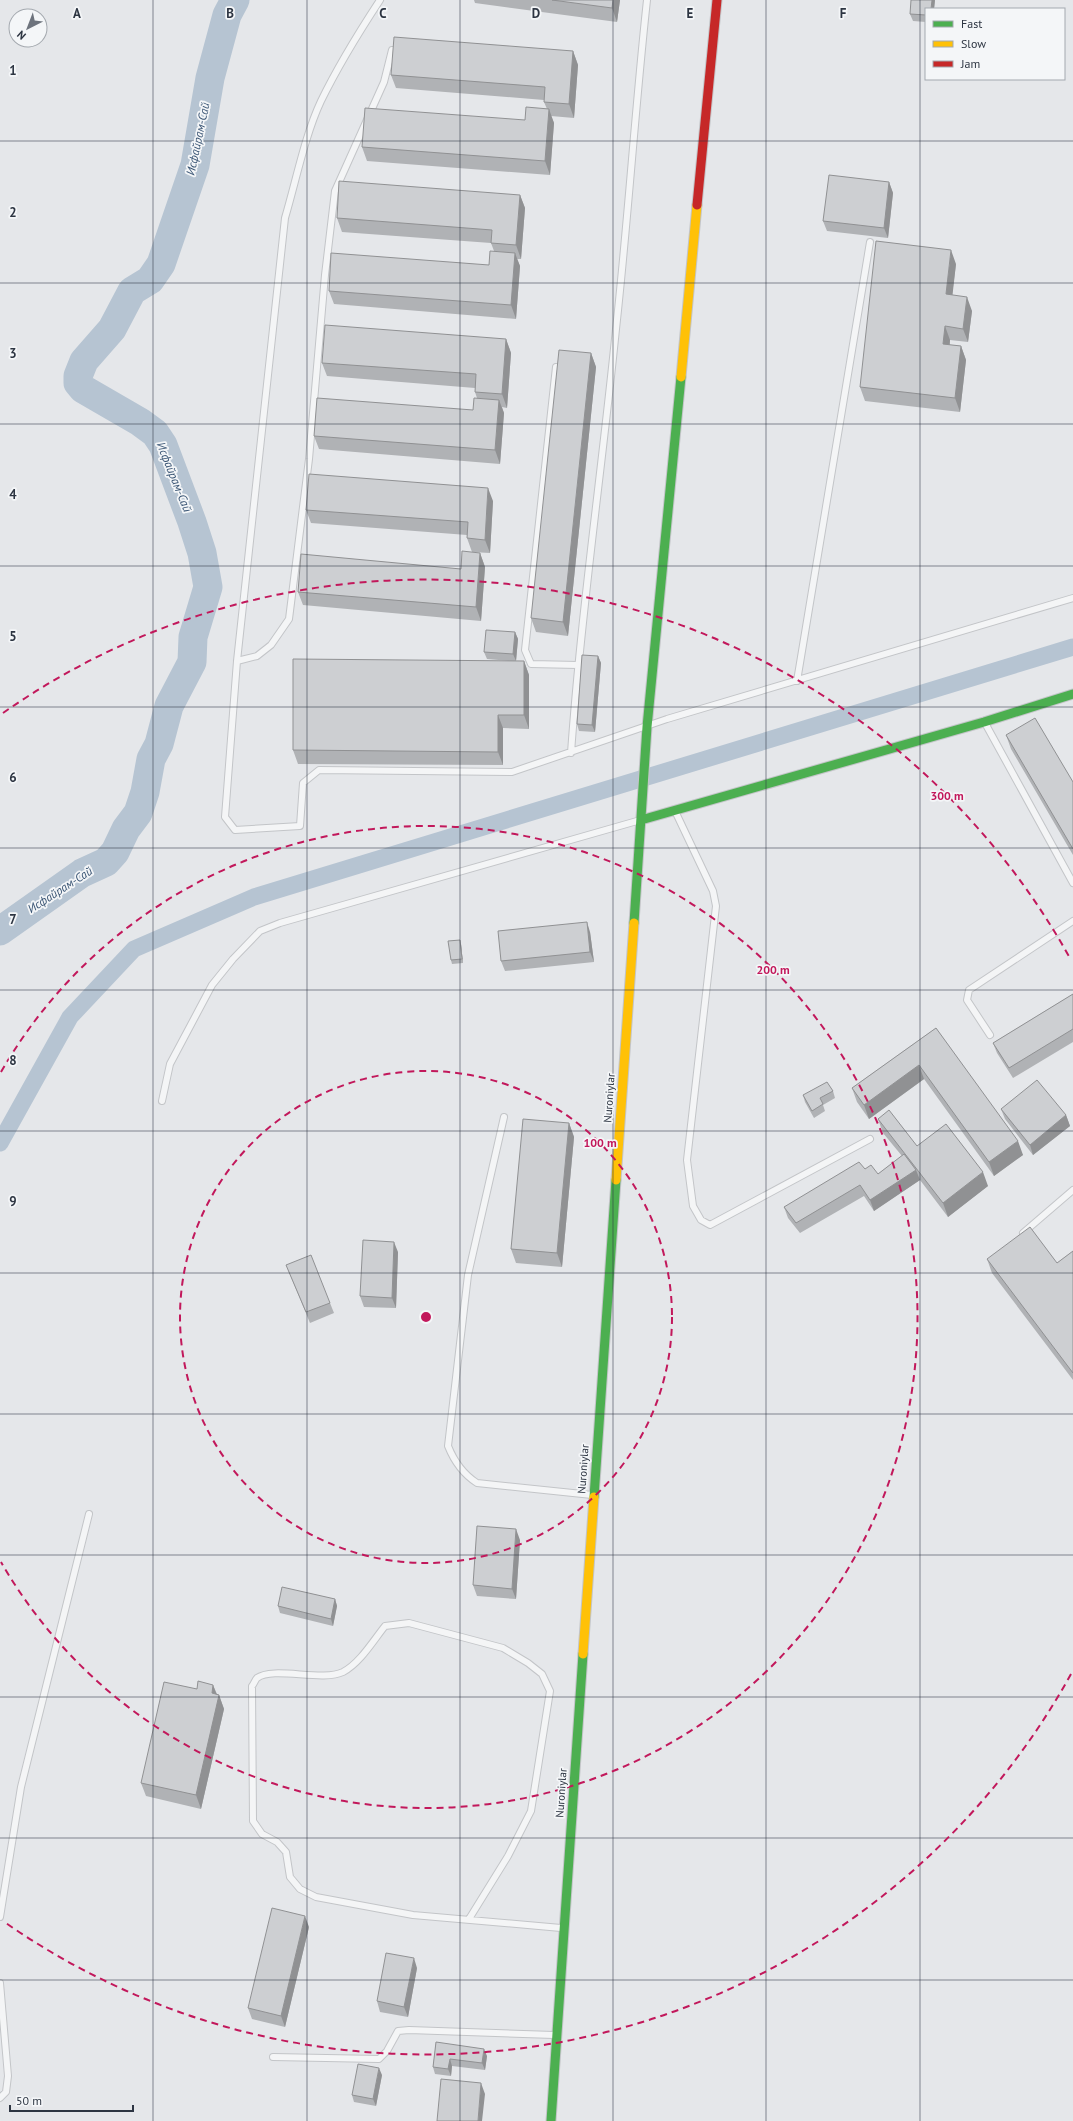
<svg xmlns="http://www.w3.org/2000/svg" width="1073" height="2121" font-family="'PT Sans',sans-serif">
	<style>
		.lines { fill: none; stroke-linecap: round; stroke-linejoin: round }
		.canal { stroke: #b6c4d2; stroke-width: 17 }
		.river { stroke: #b6c4d2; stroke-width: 29 }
		.lane-casing { stroke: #c3c5c8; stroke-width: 8 }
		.fast-casing { stroke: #c3c5c8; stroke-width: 11 }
		.slow-casing { stroke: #c3c5c8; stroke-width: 11 }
		.jam-casing { stroke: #c3c5c8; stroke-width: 11 }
		.lane { stroke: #f4f5f6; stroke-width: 6 }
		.fast { stroke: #4caf50; stroke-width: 9 }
		.slow { stroke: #ffc107; stroke-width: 9 }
		.jam { stroke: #c62828; stroke-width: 9 }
		.wall { fill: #b0b2b5 }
		.shaded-wall { fill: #909193 }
		.building { fill: #cdcfd2; stroke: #909193 }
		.grid { fill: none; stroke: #2d3542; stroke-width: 1; stroke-opacity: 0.55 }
		.ring { fill: none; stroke: #c2185b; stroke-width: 2; stroke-dasharray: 7 5 }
		.labels { text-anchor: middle; stroke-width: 3.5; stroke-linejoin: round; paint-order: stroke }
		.street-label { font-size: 11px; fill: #2d3542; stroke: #f4f6f8 }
		.water-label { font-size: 12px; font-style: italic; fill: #395473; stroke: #f4f6f8 }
		.grid-label { font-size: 13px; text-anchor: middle; font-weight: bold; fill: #2d3542; stroke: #f4f6f8; stroke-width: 3.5; stroke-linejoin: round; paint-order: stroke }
		.centre { fill: #c2185b; stroke: #f4f6f8; stroke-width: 2 }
		.ring-label { font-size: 12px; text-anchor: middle; font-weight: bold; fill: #c2185b; stroke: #f4f6f8; stroke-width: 3.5; stroke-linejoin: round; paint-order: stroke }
	</style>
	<rect width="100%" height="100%" fill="#e5e7ea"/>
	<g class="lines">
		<path class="canal" d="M0 1143 70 1017 134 949 254 897 1073 647"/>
		<path class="river" d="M0 931 82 873 106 862 115 852 126 829 138 813 145 792 151 759 159 744 169 706 192 662 193 637 208 587 202 553 192 522 163 445 155 433 140 422 83 389 78 383V376L84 361 112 329 132 291 150 280 161 264 195 165 210 78 227 15 235 0"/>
		<g class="lane-casing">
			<path id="lane" d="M380 0C359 32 338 66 321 101 305 135 296 181 285 218L237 661 225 817 235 830 300 826 303 783 319 770 512 772 667 719 1073 598
				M556 367 525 650 531 664 578 665
				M237 661 257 656 271 645 289 619 309 459 325 275 335 191 384 82 392 50
				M797 681 870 242
				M985 723 1073 883
				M571 753C581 611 602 470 616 329 628 220 635 110 647 0
				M676 813 713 891 716 906 687 1160 693 1206 701 1220 710 1225 870 1139
				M990 1035 967 1000 969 990 1073 921
				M162 1101 170 1064 212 985 233 959 260 931 280 923 637 821
				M504 1117 468 1275 448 1446C454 1461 463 1474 477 1483L592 1495
				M1023 1233 1073 1190
				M0 1917 21 1787 89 1514
				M469 1919 508 1856 531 1811 550 1691 542 1674 528 1663 503 1648 409 1623 385 1626C373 1641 360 1663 343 1672 322 1682 273 1666 257 1678 255 1680 254 1684 252 1686L253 1821 262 1834 277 1842 286 1852 290 1877 300 1889 316 1897 413 1915 561 1928
				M0 1983 8 2076 6 2092 0 2098
				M273 2057 379 2059 387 2051 398 2031 409 2030 554 2035"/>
		</g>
		<g class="fast-casing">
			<path id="fast" d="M641 820 984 722 1073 694
				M634 923 647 727 681 377
				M594 1497 616 1180
				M551 2121 583 1654"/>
		</g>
		<g class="slow-casing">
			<path id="slow" d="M681 377 697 205
				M616 1180 634 923
				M583 1654 594 1497"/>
		</g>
		<g class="jam-casing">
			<path id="jam" d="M697 205 717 0"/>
		</g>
		<use href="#lane" class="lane"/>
		<use href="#fast" class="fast"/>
		<use href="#slow" class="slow"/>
		<use href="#jam" class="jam"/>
	</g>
	<path class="wall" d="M474 0H620L617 22 475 3Z
		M935 0 934 9H926V22L913 21 910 14Z
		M573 51 578 65 574 118 551 116 554 123 550 175 367 161 362 147 525 120 547 109 544 102V100L396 88 391 75Z
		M889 182 893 193 888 238 827 231 823 221Z
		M520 195 525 208 521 259H517L520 266 516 319 334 304 329 291 489 265 494 251 491 243 342 232 337 218Z
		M956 264 952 295 972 311 968 342 950 340V345L961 346 966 360 960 412 865 401 860 387Z
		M506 339 511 353 507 408 502 407 504 413 500 464 319 449 314 436 473 410 477 398 475 392V388L327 376 322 363Z
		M591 353 596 367 568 636 536 632 531 618Z
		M493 501 490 553 472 552 467 538V535L311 523 306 510Z
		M480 553 485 567 481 621 303 605 298 592 461 569Z
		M515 632 518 639 516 661H524L529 675V729L503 728V765L298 764 293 750 510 661 487 659 484 652Z
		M598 656 601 663 595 732 579 731 577 724Z
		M1006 735 1073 782V855L1011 749Z
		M590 932 594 962 505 971 501 961Z
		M461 944 463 963 452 964 451 960Z
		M1073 994V1042L1013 1078 997 1053 993 1043Z
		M936 1028 1023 1155 994 1176 924 1079 869 1119 857 1102 852 1088Z
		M833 1091 835 1098 823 1105 825 1111 814 1118 805 1102 803 1095Z
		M1001 1109 1066 1115 1070 1126 1033 1155 1005 1119Z
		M878 1119 917 1146 988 1186 948 1217 920 1180 874 1211 864 1196 800 1233 788 1218 784 1207 865 1169 878 1174 902 1156 883 1133Z
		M569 1123 574 1137 562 1267 516 1263 511 1249Z
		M1073 1251V1380L992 1273 987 1259 1057 1263Z
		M398 1252 396 1308 364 1307 360 1296Z
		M286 1265 330 1303 334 1313 310 1323Z
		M520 1540 516 1599 477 1596 473 1585Z
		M335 1599 337 1606 333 1626 280 1613 278 1606Z
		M213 1685 217 1694 219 1695 224 1709 201 1809 146 1796 141 1783 197 1689Z
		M309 1927 285 2027 252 2019 248 2008Z
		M417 1968 408 2017 380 2012 377 2001Z
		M436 2042 487 2056 485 2070 452 2066 451 2076 435 2074 433 2067Z
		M382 2075 376 2106 354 2102 352 2095Z"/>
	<path class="shaded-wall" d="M613 0H620L617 22 612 8Z
		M932 0H935L934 9H931Z
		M573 51 578 65 574 118 569 104Z
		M549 109 554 123 550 175 545 161Z
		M889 182 893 193 888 238 884 228Z
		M520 195 525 208 521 259 516 245Z
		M951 250 956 264 951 308 946 294Z
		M515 253 520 266 516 319 511 305Z
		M967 297 972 311 968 342 963 329Z
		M945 326 950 340 948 358 943 344Z
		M506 339 511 353 507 408 502 394Z
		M961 346 966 360 960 412 955 398Z
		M591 353 596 367 568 636 563 622Z
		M499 400 504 413 500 464 495 450Z
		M488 488 493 501 490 553 485 540Z
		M480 553 485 567 481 621 476 607Z
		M515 632 518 639 516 661 513 654Z
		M598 656 601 663 595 732 592 725Z
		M524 661 529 675V729L524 715Z
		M498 715 503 728V765L498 752Z
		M587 922 590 932 594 962 590 952Z
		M460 940 461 944 463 963 462 959Z
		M919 1065 924 1079 869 1119 864 1105Z
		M1066 1115 1070 1126 1033 1155 1030 1145Z
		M569 1123 574 1137 562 1267 557 1253Z
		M1018 1141 1023 1155 994 1176 989 1162Z
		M916 1170 920 1180 874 1211 870 1200Z
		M983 1172 988 1186 948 1217 943 1203Z
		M394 1242 398 1252 396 1308 392 1298Z
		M516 1529 520 1540 516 1599 512 1589Z
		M335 1599 337 1606 333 1626 331 1619Z
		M213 1685 218 1698 219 1695 224 1709 201 1809 196 1795 212 1693Z
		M305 1916 309 1927 285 2027 281 2016Z
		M414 1958 417 1968 408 2017 404 2007Z
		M484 2049 487 2056 485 2070 482 2063Z
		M450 2059 452 2066 451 2076 448 2069Z
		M379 2068 382 2075 376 2106 373 2099Z
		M481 2083 485 2094 482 2121H478Z"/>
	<path class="building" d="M552 0H613L612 8Z
		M911 0H932L931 9H926V15L910 14Z
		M394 37 573 51 569 104 544 102 545 87 391 75Z
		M526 107 549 109 545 161 362 147 365 108 525 120Z
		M829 175 889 182 884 228 823 221Z
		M339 181 520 195 516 245 491 243 492 230 337 218Z
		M876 241 951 250 946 294 967 297 963 329 945 326 943 344 961 346 955 398 860 387Z
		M490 251 515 253 511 305 329 291 331 253 489 265Z
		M325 325 506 339 502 394 475 392 476 374 322 363Z
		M559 350 591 353 563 622 531 618Z
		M317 398 473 410 474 398 499 400 495 450 314 436Z
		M309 474 488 488 485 540 467 538 468 522 306 510Z
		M462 551 480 553 476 607 298 592 301 554 461 569Z
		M486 630 515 632 513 654 484 652Z
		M582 655 598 656 592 725 577 724Z
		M293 659 524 661V715H498V752L293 750Z
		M1035 718 1073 782V849L1006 735Z
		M587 922 590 952 501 961 498 931Z
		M460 940 462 959 451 960 448 941Z
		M1073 994V1029L1009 1068 993 1043Z
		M936 1028 1018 1141 989 1162 919 1065 864 1105 852 1088Z
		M1037 1080 1066 1115 1030 1145 1001 1109Z
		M827 1082 833 1091 820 1098 823 1104 812 1111 803 1095Z
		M889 1110 917 1146 946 1124 983 1172 943 1203 878 1119Z
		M523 1119 569 1123 557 1253 511 1249Z
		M904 1154 916 1170 870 1200 860 1185 796 1223 784 1207 859 1162 865 1169 871 1165 878 1174Z
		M1030 1227 1057 1263 1073 1251V1373L987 1259Z
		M363 1240 394 1242 392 1298 360 1296Z
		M311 1255 330 1303 306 1312 286 1265Z
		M477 1526 516 1529 512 1589 473 1585Z
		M282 1587 335 1599 331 1619 278 1606Z
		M198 1681 213 1685 212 1693 219 1695 196 1795 141 1783 164 1682 197 1689Z
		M272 1908 305 1916 281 2016 248 2008Z
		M386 1953 414 1958 404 2007 377 2001Z
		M436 2042 484 2049 482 2063 450 2059 448 2069 433 2067Z
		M358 2064 379 2068 373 2099 352 2095Z
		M441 2079 481 2083 478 2121H437Z"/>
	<path class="grid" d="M153 0V2121M307 0V2121M460 0V2121M613 0V2121M766 0V2121M920 0V2121M0 141H1073M0 283H1073M0 424H1073M0 566H1073M0 707H1073M0 848H1073M0 990H1073M0 1131H1073M0 1273H1073M0 1414H1073M0 1555H1073M0 1697H1073M0 1838H1073M0 1980H1073"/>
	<g class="ring">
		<circle cx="426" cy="1317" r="246"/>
		<path d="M1 1072A491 491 0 1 1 1 1562"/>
		<path d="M1071 1674A737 737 0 0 1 3 1921M3 713A737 737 0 0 1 1071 960"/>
	</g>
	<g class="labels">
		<g class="street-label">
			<text transform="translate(609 1098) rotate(-86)" y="4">Nuroniylar</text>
			<text transform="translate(583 1469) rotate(-86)" y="4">Nuroniylar</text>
			<text transform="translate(561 1793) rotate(-86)" y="4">Nuroniylar</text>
		</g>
		<g class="water-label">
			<text transform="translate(198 139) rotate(-78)" y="4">Исфайрам-Сай</text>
			<text transform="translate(174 477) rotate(68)" y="4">Исфайрам-Сай</text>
			<text transform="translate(60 890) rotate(-33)" y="4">Исфайрам-Сай</text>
		</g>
	</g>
	<g class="grid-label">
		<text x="77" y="18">A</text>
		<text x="230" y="18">B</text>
		<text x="383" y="18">C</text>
		<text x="536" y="18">D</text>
		<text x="690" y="18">E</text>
		<text x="843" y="18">F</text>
		<text x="13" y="75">1</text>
		<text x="13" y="217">2</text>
		<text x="13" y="358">3</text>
		<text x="13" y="499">4</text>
		<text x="13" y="641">5</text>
		<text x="13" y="782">6</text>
		<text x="13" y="924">7</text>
		<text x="13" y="1065">8</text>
		<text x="13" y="1206">9</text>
	</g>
	<circle cx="426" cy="1317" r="6" class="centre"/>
	<g class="ring-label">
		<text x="947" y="800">300 m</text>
		<text x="773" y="974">200 m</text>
		<text x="600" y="1147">100 m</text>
	</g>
	<rect x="925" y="8" width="140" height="72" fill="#f4f6f8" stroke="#a4a9af"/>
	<rect x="933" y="21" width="20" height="6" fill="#4caf50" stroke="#a4a9af"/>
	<text x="961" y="28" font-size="12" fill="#2d3542">Fast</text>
	<rect x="933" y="41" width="20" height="6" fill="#ffc107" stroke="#a4a9af"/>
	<text x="961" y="48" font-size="12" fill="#2d3542">Slow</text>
	<rect x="933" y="61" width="20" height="6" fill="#c62828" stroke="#a4a9af"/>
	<text x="961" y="68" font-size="12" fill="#2d3542">Jam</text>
	<g transform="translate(28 28) rotate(222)"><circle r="19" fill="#f4f6f8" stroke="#a4a9af"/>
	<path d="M0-3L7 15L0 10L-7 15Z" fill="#6d737d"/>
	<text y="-6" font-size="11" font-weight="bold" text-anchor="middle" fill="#2d3542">N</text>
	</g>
	<path d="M10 2105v6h123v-6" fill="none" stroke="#2d3542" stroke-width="2"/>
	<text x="16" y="2105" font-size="12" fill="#2d3542" stroke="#f4f6f8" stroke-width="3" paint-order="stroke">50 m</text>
</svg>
